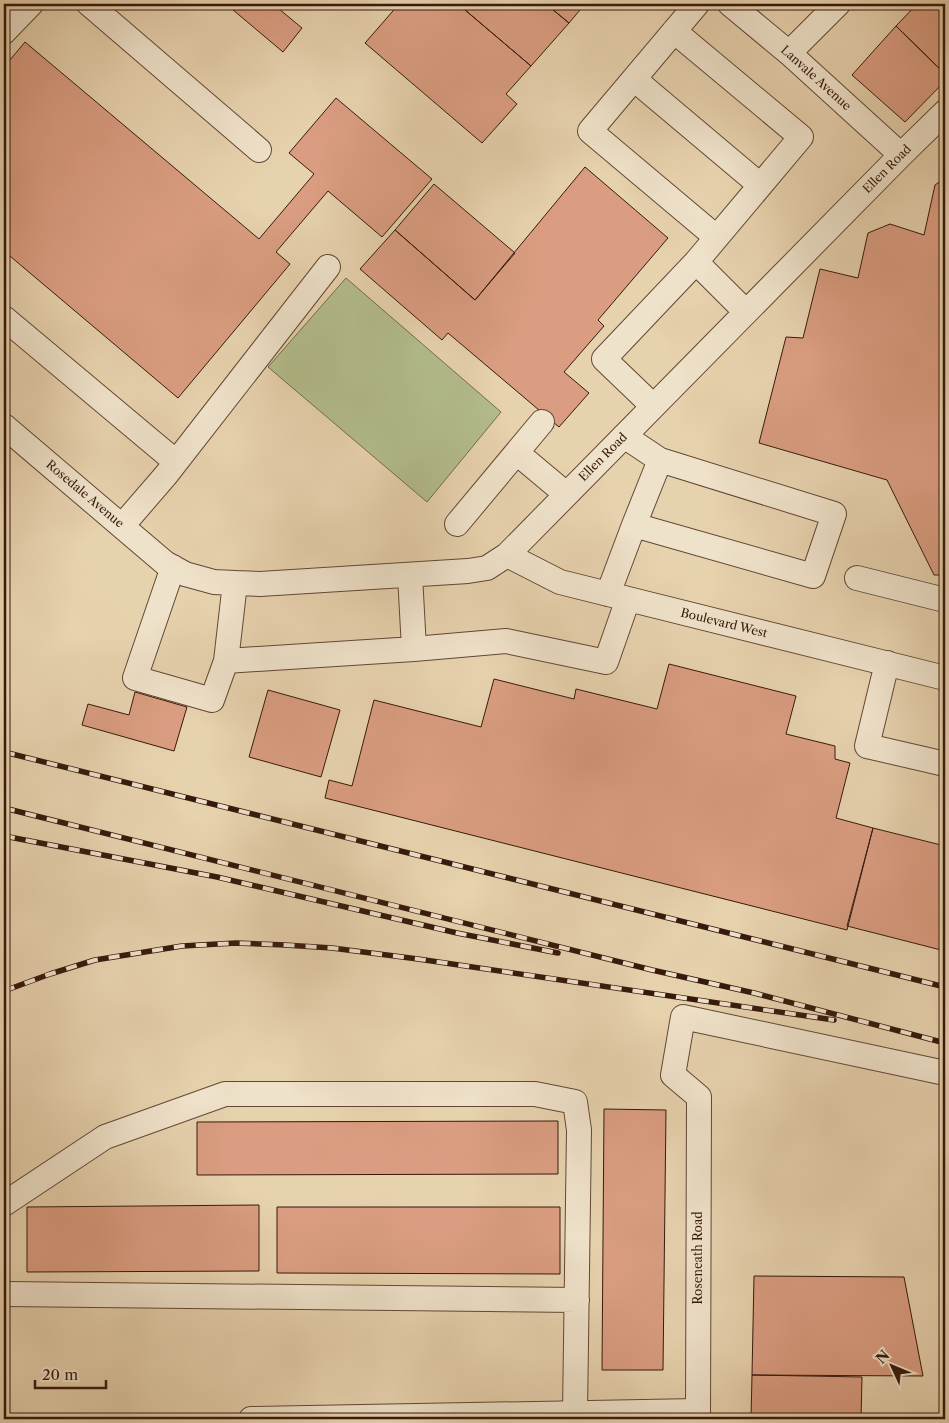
<svg xmlns="http://www.w3.org/2000/svg" width="949" height="1423" font-family="'Libre Caslon Text',serif">
	<style>
		.green { fill: #b3bd8c; stroke: #746b4c }
		.building { fill: #da9d81; stroke: #36190c }
		.lines { fill: none; stroke-linecap: round; stroke-linejoin: round }
		.minor-casing { stroke: #624734; stroke-width: 26 }
		.minor { stroke: #efe2ca; stroke-width: 24 }
		.rail-casing { stroke: #36190c; stroke-width: 5.5 }
		.rail { stroke: #efe2ca; stroke-width: 4; stroke-dasharray: 11; stroke-linecap: butt }
		.labels { text-anchor: middle; stroke-width: 4.5; stroke-linejoin: round; paint-order: stroke }
		.street-label { font-size: 12px; fill: #36190c; stroke: #efe2ca }
	</style>
	<rect width="100%" height="100%" fill="#e7d2ae"/>
	<filter id="stains"><feTurbulence type="fractalNoise" baseFrequency=".004" numOctaves="4"/><feColorMatrix values="0 0 0 0 .2 0 0 0 0 .09 0 0 0 0 .02 0 0 0 .5 -.17"/></filter>
	<radialGradient id="worn" r=".72"><stop offset=".6" stop-color="#630" stop-opacity="0"/><stop offset="1" stop-color="#630" stop-opacity=".3"/></radialGradient>
	<path class="green" d="M346 278 501 412 427 502 268 367Z"/>
	<path class="building" d="M226 4H273L302 28 283 52Z
		M399 4H458L531 66 506 94 517 104 482 143 365 43Z
		M458 4H546L569 23 531 66Z
		M546 4H585L569 23Z
		M917 4H945V74L896 26Z
		M896 26 945 74V81L905 122 852 75Z
		M25 42 259 239 314 174 289 153 336 98 432 179 382 237 328 191 276 252 290 264 178 398 4 251V67Z
		M585 167 668 238 598 320 604 326 564 372 589 393 559 427 448 333 442 340 360 269 395 230 475 300Z
		M945 178V575H934L887 480 759 443 786 337 803 338 820 269 858 278 868 233 890 224 924 235 935 185Z
		M434 184 515 253 475 300 395 230Z
		M669 664 796 696 786 734 835 746V759L850 763 836 818 873 828 847 930 325 798 329 780 352 786 374 700 481 727 494 679 574 699 576 689 657 709Z
		M268 690 340 710 321 777 249 757Z
		M135 692 187 707 174 751 82 725 88 704 129 715Z
		M873 828 945 846V951L847 926Z
		M604 1109 666 1110 663 1370H602Z
		M558 1121V1174L197 1175V1122Z
		M259 1205V1271L27 1272V1207Z
		M277 1207H560V1274L277 1273Z
		M754 1276 904 1277 923 1376 752 1375Z
		M752 1375 862 1377 861 1419H751Z"/>
	<g class="lines">
		<g class="minor-casing">
			<path id="minor" d="M89 4 259 150
				M697 4 590 131 716 237
				M730 4 789 53 901 155
				M674 31 801 137 696 262
				M4 32 31 4
				M789 53 838 4
				M634 79 760 185
				M4 318 176 462
				M653 406 604 359 696 262 746 312
				M4 426 165 563 185 574 214 582 235 583 260 584 468 571 487 568 507 555 901 155 945 112
				M624 436 660 460 834 514 813 576 634 525 660 460
				M517 453 566 494
				M457 524 542 422
				M122 526 166 475 328 267
				M507 555 560 582 945 678
				M173 567 135 678 212 700 226 661
				M410 575 414 649 506 641 606 662 628 599
				M857 578 945 600
				M235 583 226 661 414 649
				M608 594 634 525
				M887 663 867 746 945 764
				M4 1204 105 1137 225 1094H535L575 1102 579 1130 575 1413
				M4 1294 577 1300
				M251 1419 697 1411
				M698 1419 699 1097 673 1075 683 1017 945 1073"/>
		</g>
		<use href="#minor" class="minor"/>
		<g class="rail-casing">
			<path id="rail" d="M4 752 945 987
				M4 808 652 970 754 993 945 1043
				M4 836 217 877 457 933 558 953
				M4 991 50 974 95 960 182 946 236 943 285 945 332 948 418 959 834 1020"/>
		</g>
		<use href="#rail" class="rail"/>
	</g>
	<g class="labels">
		<g class="street-label">
			<text transform="translate(816 78) rotate(42)" y="4">Lanvale Avenue</text>
			<text transform="translate(887 169) rotate(-45)" y="4">Ellen Road</text>
			<text transform="translate(603 457) rotate(-45)" y="4">Ellen Road</text>
			<text transform="translate(85 494) rotate(40)" y="4">Rosedale Avenue</text>
			<text transform="translate(724 623) rotate(14)" y="4">Boulevard West</text>
			<text transform="translate(698 1258) rotate(-90)" y="4">Roseneath Road</text>
		</g>
	</g>
	<rect width="949" height="1423" fill="none" stroke="#e7d2ae" stroke-width="20"/>
	<rect x="5" y="5" width="939" height="1413" fill="none" stroke="#36190c" stroke-width="2.5"/>
	<rect x="10" y="10" width="929" height="1403" fill="none" stroke="#36190c"/>
	<g transform="translate(892 1366) rotate(314)" stroke="#efe2ca" stroke-width="4" paint-order="stroke">
	<path d="M0-4L9 19L0 12L-9 19Z" fill="#36190c"/>
	<text y="-8" font-size="14" font-weight="bold" text-anchor="middle" fill="#36190c">N</text>
	</g>
	<path d="M35 1380v8h71v-8" fill="none" stroke="#36190c" stroke-width="2.5"/>
	<text x="42" y="1380" font-size="15" fill="#36190c" stroke="#efe2ca" stroke-width="4" paint-order="stroke">20 m</text>
	<rect width="100%" height="100%" filter="url(#stains)"/>
	<rect width="100%" height="100%" fill="url(#worn)"/>
</svg>
